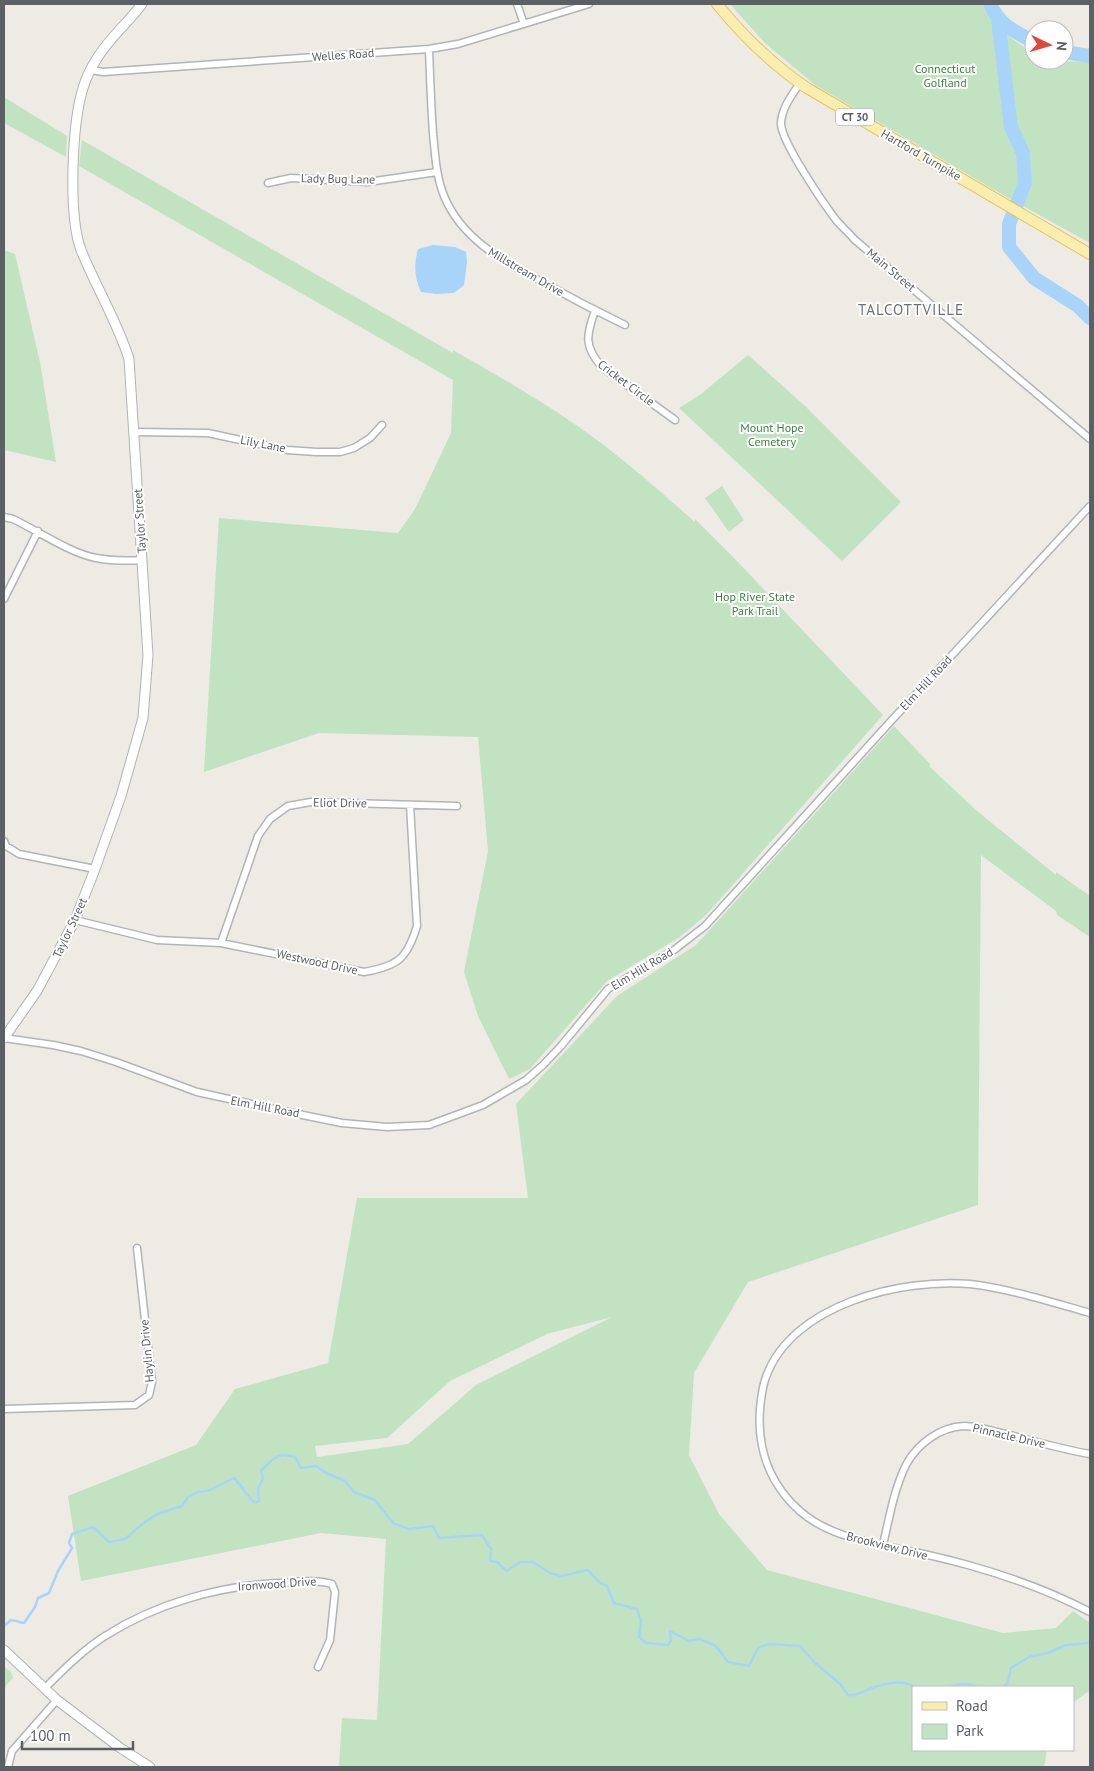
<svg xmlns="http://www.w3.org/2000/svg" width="1094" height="1771" font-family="'PT Sans',sans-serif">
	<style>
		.green { fill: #c2e3c2; fill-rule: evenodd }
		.water { fill: #a8d4f9 }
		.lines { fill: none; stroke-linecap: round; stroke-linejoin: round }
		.stream { stroke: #a8d4f9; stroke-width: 2.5 }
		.river { stroke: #a8d4f9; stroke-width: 14 }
		.street-casing { stroke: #b1b4b8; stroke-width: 9 }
		.secondary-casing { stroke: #b0b3b8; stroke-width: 11 }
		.primary-casing { stroke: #e7c463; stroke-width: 12 }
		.street { stroke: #fff; stroke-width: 6 }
		.secondary { stroke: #fff; stroke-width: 9 }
		.primary { stroke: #f9eead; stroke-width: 10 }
		.labels { text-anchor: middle; stroke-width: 4; stroke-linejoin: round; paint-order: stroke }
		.shield { fill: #fff; stroke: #8d8f92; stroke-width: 1 }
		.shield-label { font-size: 11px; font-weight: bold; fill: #5c5f63 }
		.street-label { font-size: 12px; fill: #5c5f63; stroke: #fff }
		.park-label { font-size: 12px; fill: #3b8340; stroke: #fff }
		.quarter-label { font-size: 15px; letter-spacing: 1px; fill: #6d7175; stroke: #fff }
	</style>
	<rect width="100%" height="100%" fill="#edebe4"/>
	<path class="green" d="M730 4H982L993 22 1014 40 1034 54V60L1090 62V243L1003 195 815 85 765 43Z
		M4 97 67 136 66 157 4 123Z
		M82 140 453 353V350C504 379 554 408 601 443 634 468 664 495 695 522V519L736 560 883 715 706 915 680 937 607 981 530 1069 509 1079 478 1016 464 972 488 851 478 737 319 733 204 772 219 518 398 533 415 509 451 433 453 380 79 166Z
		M4 250 15 254 40 362 56 462 4 450Z
		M748 355 804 405 901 502 842 561 679 408 701 394Z
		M722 486 744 520 729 532 705 498Z
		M894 726 930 764V767L977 811 1051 871 1056 875V872L1090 896V937L1057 915 1056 911 981 855 978 1205 748 1282 694 1373 689 1455 719 1514 767 1570 1003 1633 1056 1628 1073 1611 1090 1623V1690L1073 1703V1687H913V1750H1047L1044 1767H339L342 1718 377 1720 386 1539 321 1533 81 1581 68 1496 196 1445 235 1389 328 1363 357 1198H528L516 1104 617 996 696 945ZM612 1317 476 1385 408 1444 317 1457 315 1446 387 1438 450 1381 547 1334Z
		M4 1666 11 1672 13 1678 7 1684 4 1692Z"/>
	<path class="water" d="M433 245 455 247 466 252 467 262 464 285 454 293 436 294 421 292C414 277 414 264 418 249Z"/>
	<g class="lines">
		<path class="stream" d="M4 1626 11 1620 24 1623 35 1607 38 1598 49 1593 58 1571 72 1548 69 1543 72 1534 93 1527 109 1542 125 1539 141 1525 157 1514 182 1506 188 1497 198 1492 208 1491 234 1478C242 1486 247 1496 255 1503L259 1501 258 1489 263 1478 261 1471C274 1458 276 1452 295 1457L301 1468 316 1466 326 1473 345 1481 354 1492 375 1500 393 1523 409 1529 433 1526 439 1538 482 1535 491 1549 490 1561 497 1562 507 1571 520 1562H533L550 1573 561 1576 588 1570 600 1583 607 1586 614 1603 637 1609 641 1621 639 1637 646 1643 668 1645 671 1641 670 1631 689 1641 700 1639 716 1646 728 1662 749 1666 758 1648 769 1644 800 1646 815 1663 840 1684 848 1695C855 1696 860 1693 867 1690 881 1684 901 1678 915 1687
			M948 1687C959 1684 967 1682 978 1687
			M1004 1687 1008 1682 1011 1668 1029 1657 1048 1653 1066 1645 1090 1643"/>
		<path class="river" d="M990 4C1000 26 1014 31 1034 42
			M998 19 1011 127 1023 153 1025 183 1009 224V247L1034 278 1078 306 1090 318
			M1064 52 1090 56"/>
		<g class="street-casing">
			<path id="street" d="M517 4 524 24
				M429 49C430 77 431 105 433 133 435 154 436 176 444 196 462 240 505 262 544 283 571 298 598 312 625 325
				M91 70 103 72 429 49 458 44 589 4
				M800 83C792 95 781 109 781 124 782 143 824 204 836 220 842 227 849 233 855 240L1090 439
				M268 183 291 178 368 182 437 172
				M595 311C586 335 584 347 602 367L675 420
				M135 432 208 433 287 450 317 452H340L354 448 370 438 382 425
				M4 517 13 519C38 531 70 553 96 558 112 561 127 561 142 560
				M4 599 38 531
				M4 841 6 846 19 854 95 869
				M75 920 157 940 221 943 364 972C398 966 407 959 417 926L410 805
				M221 943 258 836 270 819 288 806 311 802 457 806
				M4 1038 53 1045 81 1051 116 1062 197 1092 288 1112 342 1123 387 1127 429 1125 483 1105 526 1080 543 1065 561 1046 608 989 674 950 705 926 891 721 1090 506
				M1090 1313C1051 1302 1011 1289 970 1284 902 1278 792 1304 766 1377 762 1387 761 1398 760 1409 757 1449 770 1485 801 1512 829 1536 868 1542 904 1550 925 1554 946 1559 968 1565 1011 1577 1050 1591 1090 1612
				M4 1409 135 1405 149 1395 152 1382 137 1248
				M883 1545C889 1519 894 1489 906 1465 917 1444 940 1427 964 1426 976 1426 990 1430 1001 1433 1031 1440 1060 1449 1090 1454
				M45 1688C64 1669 83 1650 105 1636 157 1603 219 1586 279 1583 297 1582 315 1579 332 1584L335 1592 330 1640 318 1667
				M8 1767 12 1751 57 1700"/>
		</g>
		<g class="secondary-casing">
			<path id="secondary" d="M4 1038 37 991 75 920 95 869 121 796 143 718 148 655 129 359C117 321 96 287 81 250 68 215 72 124 83 88 86 78 91 68 96 60 108 39 128 23 142 4
				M4 1650 57 1700 119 1747 150 1767"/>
		</g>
		<g class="primary-casing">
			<path id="primary" d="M717 4C743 36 773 65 807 88L1090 254"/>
		</g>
		<use href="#street" class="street"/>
		<use href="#secondary" class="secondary"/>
		<use href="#primary" class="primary"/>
	</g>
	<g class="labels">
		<rect class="shield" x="836" y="108.5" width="38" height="17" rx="4"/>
		<g class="shield-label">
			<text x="855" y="121">CT 30</text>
		</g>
		<g class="street-label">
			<text transform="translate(343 55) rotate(-4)" y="4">Welles Road</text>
			<text transform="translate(921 155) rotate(30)" y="4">Hartford Turnpike</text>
			<text transform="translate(338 179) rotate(1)" y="4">Lady Bug Lane</text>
			<text transform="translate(891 270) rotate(40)" y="4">Main Street</text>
			<text transform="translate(526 272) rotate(30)" y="4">Millstream Drive</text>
			<text transform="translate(626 383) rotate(37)" y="4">Cricket Circle</text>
			<text transform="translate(263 444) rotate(11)" y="4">Lily Lane</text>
			<text transform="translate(140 521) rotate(-94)" y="4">Taylor Street</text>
			<text transform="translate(926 683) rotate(-47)" y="4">Elm Hill Road</text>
			<text transform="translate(340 803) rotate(1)" y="4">Eliot Drive</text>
			<text transform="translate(70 928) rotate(-65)" y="4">Taylor Street</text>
			<text transform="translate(317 962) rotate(12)" y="4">Westwood Drive</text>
			<text transform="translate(642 969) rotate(-31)" y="4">Elm Hill Road</text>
			<text transform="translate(265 1107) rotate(11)" y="4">Elm Hill Road</text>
			<text transform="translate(147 1351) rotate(-95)" y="4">Haylin Drive</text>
			<text transform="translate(1009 1436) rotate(13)" y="4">Pinnacle Drive</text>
			<text transform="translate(887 1546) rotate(14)" y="4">Brookview Drive</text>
			<text transform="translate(277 1584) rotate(-4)" y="4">Ironwood Drive</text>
		</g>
		<g class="park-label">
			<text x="945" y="73">Connecticut<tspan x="945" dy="14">Golfland</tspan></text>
			<text x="772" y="432">Mount Hope<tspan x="772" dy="14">Cemetery</tspan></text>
			<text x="755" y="601">Hop River State<tspan x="755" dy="14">Park Trail</tspan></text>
		</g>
		<g class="quarter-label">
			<text x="911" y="315">TALCOTTVILLE</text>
		</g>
	</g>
	<rect width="1094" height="1771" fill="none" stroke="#5c5f63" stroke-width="10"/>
	<rect x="912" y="1686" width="162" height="65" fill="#ffffff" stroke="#bebfc1"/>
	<rect x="922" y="1702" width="25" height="8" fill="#f9eead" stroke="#bebfc1"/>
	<text x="956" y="1711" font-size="15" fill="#5c5f63">Road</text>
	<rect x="922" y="1724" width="25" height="15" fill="#c2e3c2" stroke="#bebfc1"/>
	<text x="956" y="1736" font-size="15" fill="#5c5f63">Park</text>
	<g transform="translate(1049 45) rotate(95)"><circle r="24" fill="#ffffff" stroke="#bebfc1"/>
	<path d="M0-4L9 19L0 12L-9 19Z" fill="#dd4a3a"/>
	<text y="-8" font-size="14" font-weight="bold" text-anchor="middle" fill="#5c5f63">N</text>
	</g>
	<path d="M22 1741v8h111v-8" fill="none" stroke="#5c5f63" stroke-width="2.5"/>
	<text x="30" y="1741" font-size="15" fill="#5c5f63" stroke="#ffffff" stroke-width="4" paint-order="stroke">100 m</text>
</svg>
